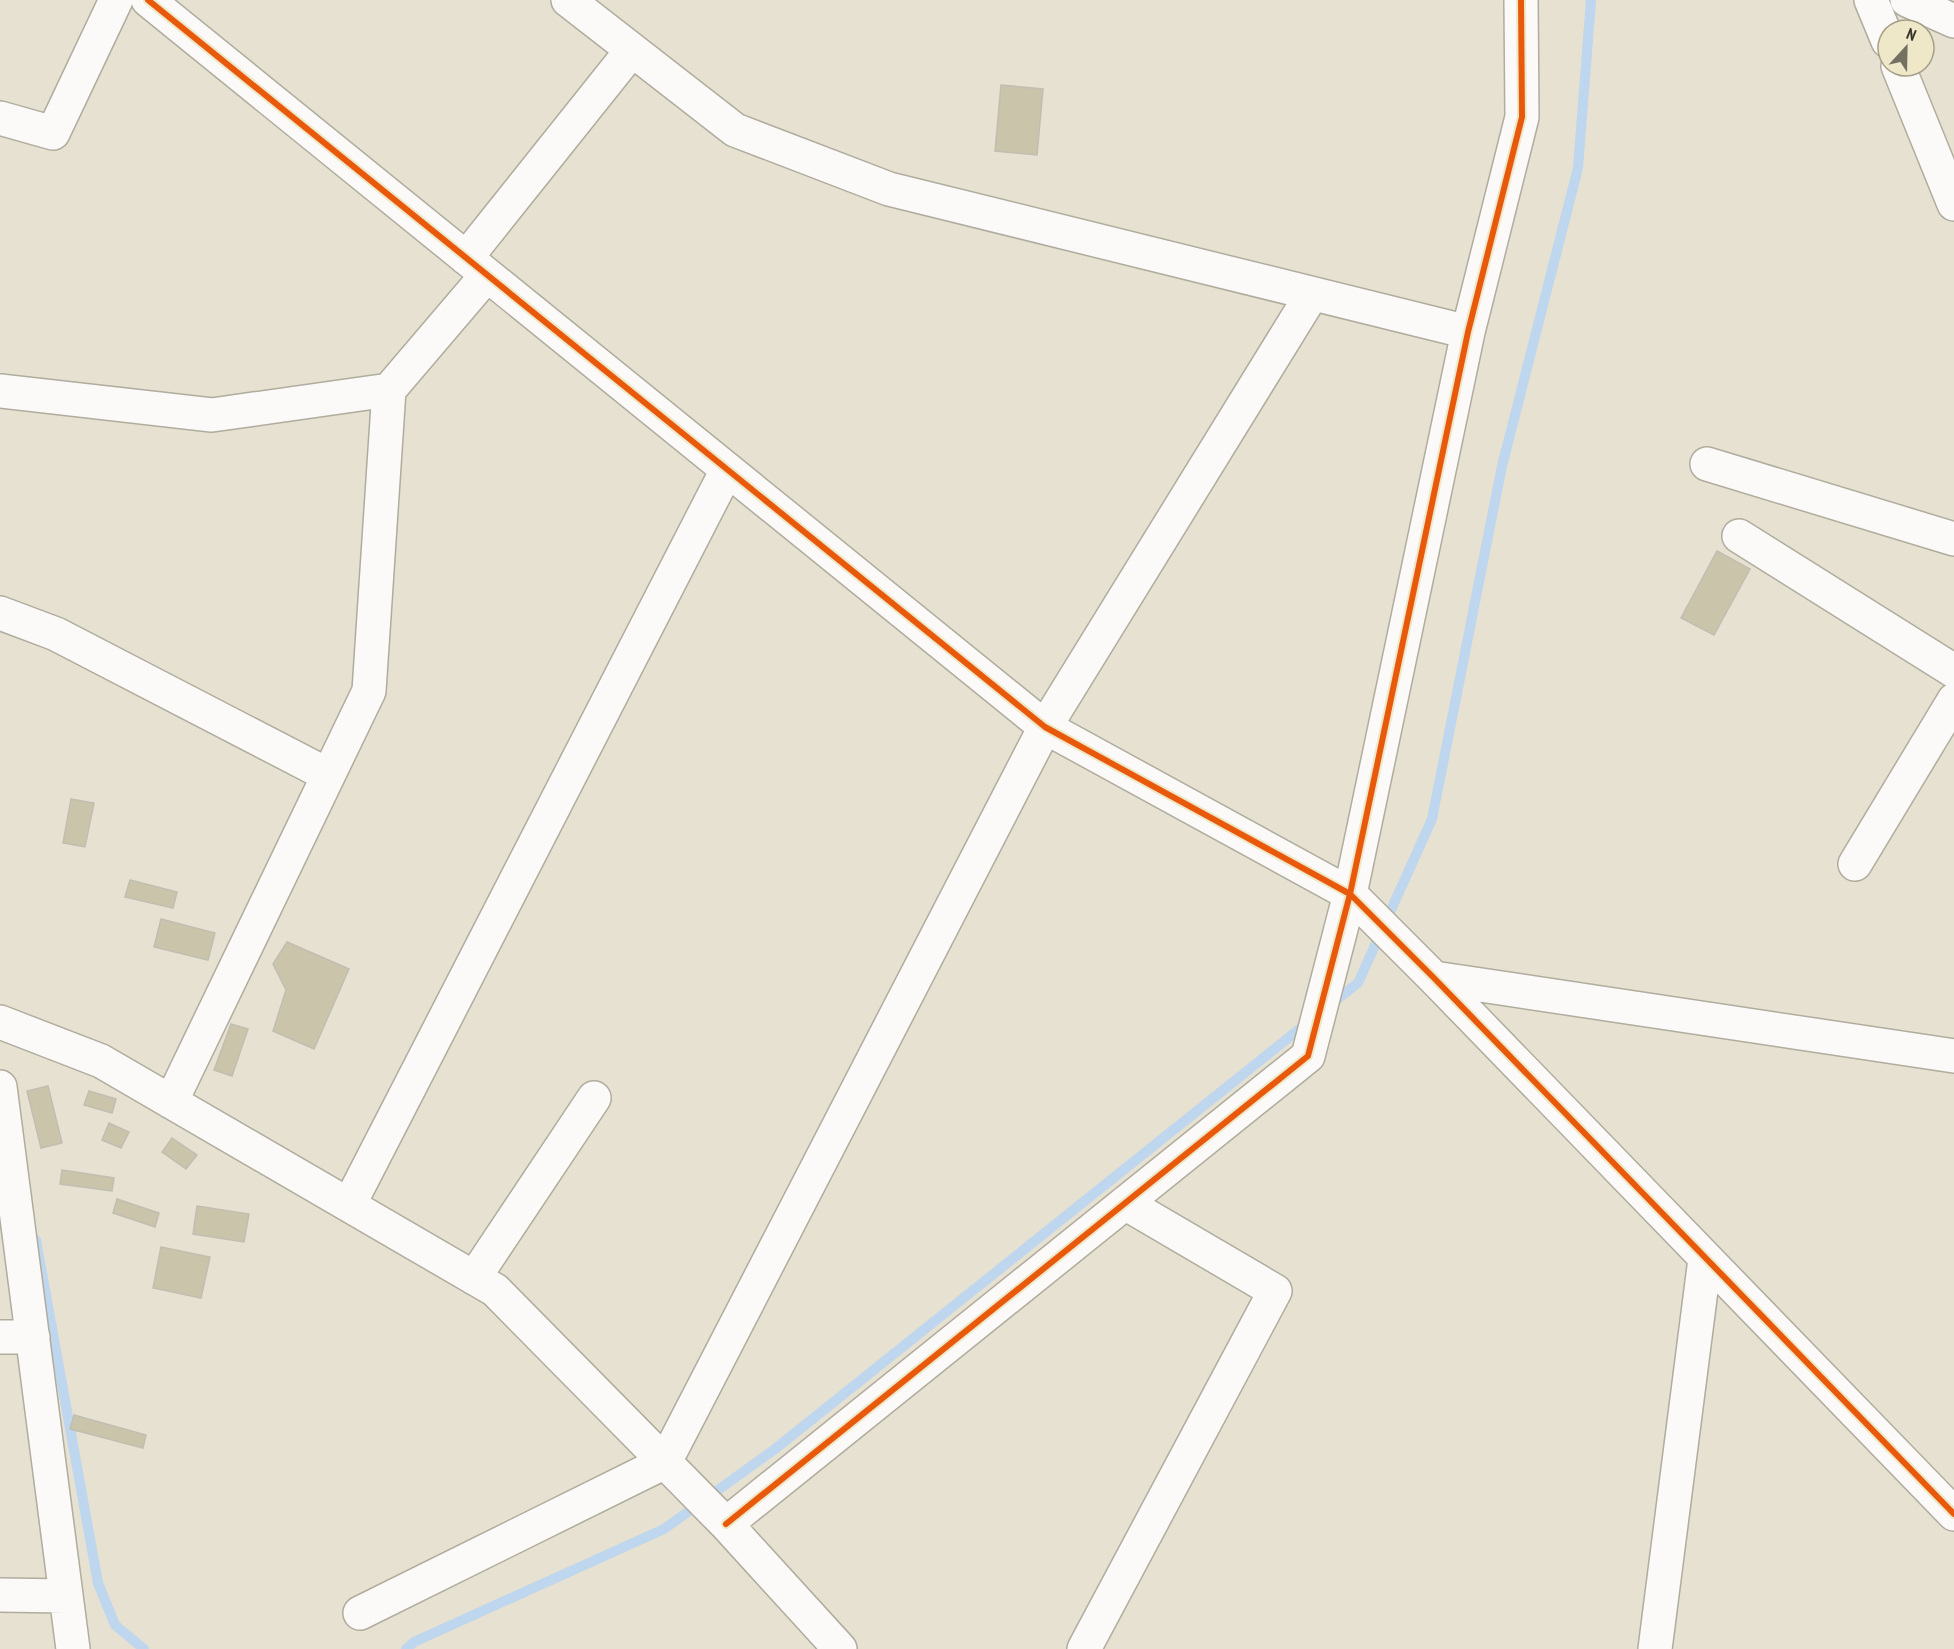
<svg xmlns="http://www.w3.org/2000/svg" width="1954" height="1649" font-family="'PT Sans Narrow',sans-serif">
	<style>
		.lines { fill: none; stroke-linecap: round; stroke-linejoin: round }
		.stream { stroke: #bed6ee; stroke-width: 10 }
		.building { fill: #cac4ab; stroke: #c1beb1; stroke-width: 1.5 }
		.minor-casing { stroke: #b0ac9e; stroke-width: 36 }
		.minor { stroke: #fbfaf8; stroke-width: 33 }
		.cycleway-casing { stroke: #eee7c8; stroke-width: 10 }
		.cycleway { stroke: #e8590c; stroke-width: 6 }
	</style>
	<rect width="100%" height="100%" fill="#e6e1d0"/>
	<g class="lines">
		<path class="stream" d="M1331 1004 1358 983 1432 819 1502 466 1578 168 1591 0
			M36 1240 98 1583 115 1625 144 1649
			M406 1649 414 1642 664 1529 775 1449 1307 1023"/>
	</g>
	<path class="building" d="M1001 85 1043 89 1037 155 995 151Z
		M1717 551 1750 569 1714 635 1681 618Z
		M71 799 94 803 85 847 63 843Z
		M130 880 177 892 173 908 125 897Z
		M161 919 215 933 208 960 154 947Z
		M287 942 349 969 314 1049 273 1031 286 990 273 964Z
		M231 1024 248 1029 232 1076 214 1070Z
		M48 1086 62 1143 41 1148 27 1091Z
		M89 1091 116 1099 112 1113 84 1105Z
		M109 1123 129 1132 121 1148 102 1140Z
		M172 1138 197 1155 186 1169 162 1152Z
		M62 1170 114 1178 112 1191 60 1184Z
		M117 1199 159 1213 155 1227 113 1213Z
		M197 1206 249 1214 244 1242 193 1234Z
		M161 1247 210 1257 201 1298 153 1288Z
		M74 1415 146 1435 143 1448 70 1429Z"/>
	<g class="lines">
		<g class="minor-casing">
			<path id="minor" d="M148 0 1045 727 1350 894 1434 978 1954 1514
				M568 0 735 130 889 189 1468 332
				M1871 0 1888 41
				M1907 0 1954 21
				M1898 66 1954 204
				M0 118 53 133 116 0
				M466 258 632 50
				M0 391 212 415 389 390
				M1707 464 1954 539
				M1739 536 1954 671
				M0 613 56 634 328 775
				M1855 864 1954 700
				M1434 978 1954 1056
				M0 1022 101 1061 495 1290 726 1524 840 1649
				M0 1087 73 1649
				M171 1102 369 691 389 390 487 275
				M349 1205 727 470
				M474 1278 594 1098
				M0 1337H33
				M726 1524 1308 1056 1350 894 1468 332 1522 117 1521 0
				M0 1595 66 1596
				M360 1613 665 1462 1045 727 1312 294
				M1084 1649 1275 1291 1125 1203
				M1655 1649 1705 1259"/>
		</g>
		<use href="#minor" class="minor"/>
		<g class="cycleway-casing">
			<path id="cycleway" d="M148 0 1045 727 1350 894 1434 978 1954 1514
				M726 1524 1308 1056 1350 894 1468 332 1522 117 1521 0"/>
		</g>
		<use href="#cycleway" class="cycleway"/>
	</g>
	<g transform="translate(1906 48) rotate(22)"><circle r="28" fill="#eee7c8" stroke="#a59f88" stroke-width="1.5"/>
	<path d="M0-4.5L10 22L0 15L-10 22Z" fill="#747163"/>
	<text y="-9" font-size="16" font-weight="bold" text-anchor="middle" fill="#373428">N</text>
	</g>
</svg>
